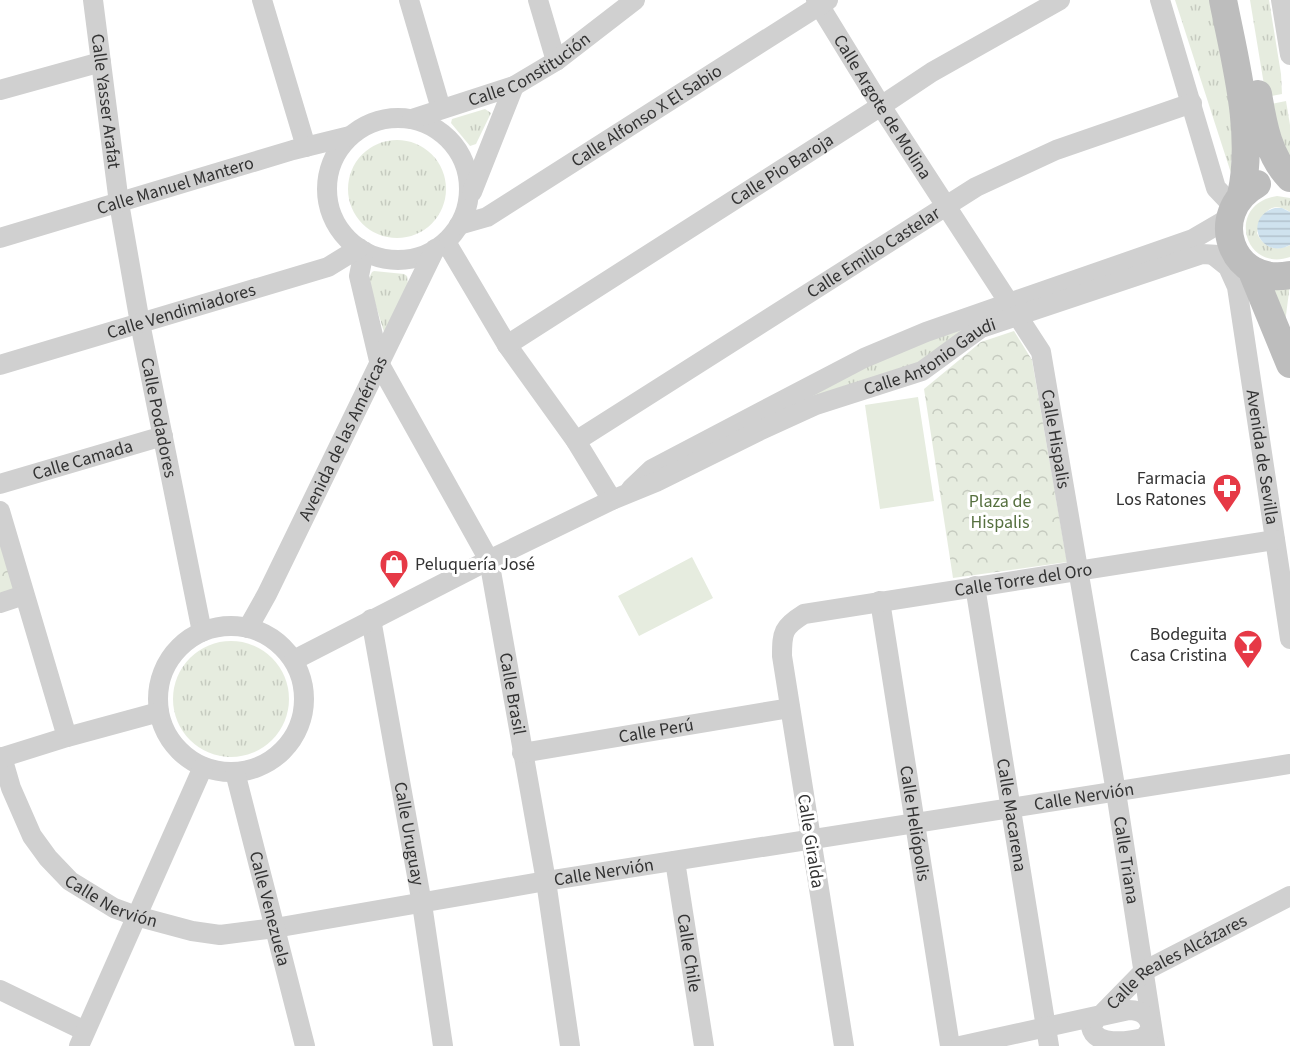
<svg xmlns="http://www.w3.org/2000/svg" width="1290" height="1046" font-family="'Source Sans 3',sans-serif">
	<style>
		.grass { fill: url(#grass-tufts) }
		.park { fill: url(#park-crowns) }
		.pitch { fill: #e6ecdf }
		.water { fill: url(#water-rules) }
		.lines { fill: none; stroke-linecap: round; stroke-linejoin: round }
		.street { stroke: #d0d0d0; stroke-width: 20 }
		.secondary { stroke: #bdbdbd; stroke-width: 28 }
		.labels { text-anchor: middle; stroke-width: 6; stroke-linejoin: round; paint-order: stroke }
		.street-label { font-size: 18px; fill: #333; stroke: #fff }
		.poi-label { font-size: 18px; fill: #333; stroke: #fff; text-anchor: end }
		.park-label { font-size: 18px; fill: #56703f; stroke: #fff }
	</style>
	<defs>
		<pattern id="grass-tufts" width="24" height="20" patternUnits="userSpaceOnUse" patternTransform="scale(1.5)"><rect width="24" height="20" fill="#e6ecdf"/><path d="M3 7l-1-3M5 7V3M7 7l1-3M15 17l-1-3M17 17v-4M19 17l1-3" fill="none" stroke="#c6cbc0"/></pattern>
		<pattern id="park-crowns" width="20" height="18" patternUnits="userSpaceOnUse" patternTransform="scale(1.5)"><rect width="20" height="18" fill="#e6ecdf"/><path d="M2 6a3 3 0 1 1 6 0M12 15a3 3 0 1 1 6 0" fill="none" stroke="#c6cbc0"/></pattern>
		<pattern id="water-rules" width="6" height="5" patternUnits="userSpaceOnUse" patternTransform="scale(1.5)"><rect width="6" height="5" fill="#cfe2ee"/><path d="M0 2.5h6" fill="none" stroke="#b2c2cd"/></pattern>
	</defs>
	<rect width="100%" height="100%" fill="#fff"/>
	<path class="grass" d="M1175 0H1214L1234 111 1231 173Z
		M1250 0H1269L1281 74 1282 94 1266 97Z
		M1286 101 1290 125V155L1285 156 1267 105Z
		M485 109 491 113 476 144 470 146 451 123 452 119Z
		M348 189a49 49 0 1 1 98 0a49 49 0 1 1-98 0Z
		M1277 196 1290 198V212C1269 199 1262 215 1257 233 1263 247 1276 252 1290 245V257C1244 273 1225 204 1277 196Z
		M374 271 404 274 407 276 408 284 384 332 368 280 372 272Z
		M1265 284H1290L1285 323Z
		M967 323 971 328 915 366 762 424 874 359Z
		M173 699a58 58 0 1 1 116 0a58 58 0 1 1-116 0Z"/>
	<path class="park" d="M1014 331 1032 360 1067 562 953 578 924 389 981 342Z
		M0 542 14 590 0 594Z"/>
	<path class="pitch" d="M918 397 934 501 880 509 865 405Z
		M692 557 713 598 639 636 618 596Z"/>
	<path class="water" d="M1275 208H1282L1290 212V245C1260 261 1242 217 1275 208Z"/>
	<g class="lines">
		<g class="street">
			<path id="s1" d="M93 0 119 203 140 323 202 632"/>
			<path d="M262 0 306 147"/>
			<path d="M409 0 441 109"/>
			<path d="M538 0 556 61"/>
			<path id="s2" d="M816 0 881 106 1041 352 1116 792 1155 1046"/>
			<path d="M1160 0 1216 188 1234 207"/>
			<path d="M1281 0 1290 55"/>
			<path d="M0 90 101 62"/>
			<circle cx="398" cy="189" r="71"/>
			<path id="s3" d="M412 119 514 86 556 61 635 0"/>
			<path d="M472 192 514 86"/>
			<path id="s4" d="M459 225 487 217 828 0"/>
			<path id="s5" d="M0 238 293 150 350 136"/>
			<path d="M446 242 507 345 576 441 612 500"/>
			<path id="s6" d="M364 251 359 276 380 365 489 560 546 881 570 1046"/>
			<path id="s7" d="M1213 255 1228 267 1237 287 1290 639"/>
			<path id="s8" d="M507 345 881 106 932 72 1060 0"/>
			<path id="s9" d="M0 365 328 267 359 248"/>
			<path id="s10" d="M576 441 976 187 1056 150 1192 103"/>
			<path id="s11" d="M0 484 163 436"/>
			<path d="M631 489 652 469 864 358 926 332 1193 239 1229 218"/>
			<path d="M0 511 67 737"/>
			<path id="s12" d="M975 586 1049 1046"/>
			<path id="s13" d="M880 601 950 1046"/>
			<path d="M0 603 24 595"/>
			<path id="s14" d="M371 619 422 904 443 1046"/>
			<circle cx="231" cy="699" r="73"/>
			<path id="s15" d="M248 628 267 594 435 249"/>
			<path id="s16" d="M294 660 489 560 612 500 656 482 759 431 816 405 922 371 981 328 1202 254 1219 255 1242 262"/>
			<path id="s17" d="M522 753 790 708"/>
			<path id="s18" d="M2 757 11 788 32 836 48 858 70 881 114 908 136 916 192 931 220 935 275 928 546 881 1290 764"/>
			<path d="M0 758 67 737 159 712"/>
			<path id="s19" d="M235 772 305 1046"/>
			<path id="s20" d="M675 861 704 1046"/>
			<path d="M0 990 85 1031"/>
			<path d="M1129 1010C1141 1010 1152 1017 1150 1030L1144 1038C1127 1042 1095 1046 1091 1027L1097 1017Z"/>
			<path d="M79 1046 203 767"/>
			<path id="s21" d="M844 1046 782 656C782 632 783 627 804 614L1275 540"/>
			<path id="s22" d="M960 1046 1101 1015 1144 971 1290 896"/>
		</g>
		<path class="secondary" d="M1223 0C1235 61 1255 134 1241 195
			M1258 94C1263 123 1268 156 1290 178
			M1257 184C1205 213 1231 287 1290 275
			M1251 269 1290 364"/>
	</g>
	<defs>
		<g id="pharmacy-pin" transform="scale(1.5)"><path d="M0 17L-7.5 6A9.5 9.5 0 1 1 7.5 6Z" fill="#e63946" stroke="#fff"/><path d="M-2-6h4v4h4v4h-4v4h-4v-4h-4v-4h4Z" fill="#fff"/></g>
		<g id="shop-pin" transform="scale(1.5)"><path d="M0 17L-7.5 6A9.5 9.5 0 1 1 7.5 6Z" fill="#e63946" stroke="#fff"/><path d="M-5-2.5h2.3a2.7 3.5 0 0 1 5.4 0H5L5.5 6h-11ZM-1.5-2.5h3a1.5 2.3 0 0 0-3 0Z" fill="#fff"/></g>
		<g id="bar-pin" transform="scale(1.5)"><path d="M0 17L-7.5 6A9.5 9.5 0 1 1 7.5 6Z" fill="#e63946" stroke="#fff"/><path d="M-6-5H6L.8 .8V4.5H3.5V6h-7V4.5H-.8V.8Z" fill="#fff"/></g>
	</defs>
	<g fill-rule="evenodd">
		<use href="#pharmacy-pin" x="1227" y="488"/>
		<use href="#shop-pin" x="394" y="564"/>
		<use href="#bar-pin" x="1248" y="644"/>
	</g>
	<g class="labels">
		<g class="street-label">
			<text dy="6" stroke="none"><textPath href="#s3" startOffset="128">Calle Constitución</textPath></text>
			<text dy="6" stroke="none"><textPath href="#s1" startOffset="102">Calle Yasser Arafat</textPath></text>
			<text dy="6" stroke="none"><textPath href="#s2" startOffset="126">Calle Argote de Molina</textPath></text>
			<text dy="6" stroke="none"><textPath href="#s4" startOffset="218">Calle Alfonso X El Sabio</textPath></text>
			<text dy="6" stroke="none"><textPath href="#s8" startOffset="326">Calle Pio Baroja</textPath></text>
			<text dy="6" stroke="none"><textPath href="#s5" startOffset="183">Calle Manuel Mantero</textPath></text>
			<text dy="6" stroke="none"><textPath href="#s10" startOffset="352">Calle Emilio Castelar</textPath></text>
			<text dy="6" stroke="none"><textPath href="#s9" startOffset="189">Calle Vendimiadores</textPath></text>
			<text dy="6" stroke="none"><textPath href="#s16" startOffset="706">Calle Antonio Gaudi</textPath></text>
			<text dy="6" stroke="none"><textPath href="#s1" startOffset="423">Calle Podadores</textPath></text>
			<text dy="6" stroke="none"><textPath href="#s15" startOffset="212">Avenida de las Américas</textPath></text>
			<text dy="6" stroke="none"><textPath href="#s2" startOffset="506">Calle Hispalis</textPath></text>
			<text dy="6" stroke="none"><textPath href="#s7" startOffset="213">Avenida de Sevilla</textPath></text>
			<text dy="6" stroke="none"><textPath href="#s11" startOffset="86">Calle Camada</textPath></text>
			<text dy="6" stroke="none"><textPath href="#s21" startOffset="668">Calle Torre del Oro</textPath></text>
			<text dy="6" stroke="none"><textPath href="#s6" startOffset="476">Calle Brasil</textPath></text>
			<text dy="6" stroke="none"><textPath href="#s17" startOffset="136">Calle Perú</textPath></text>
			<text dy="6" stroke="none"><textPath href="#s18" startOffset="1180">Calle Nervión</textPath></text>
			<text dy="6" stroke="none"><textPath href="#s12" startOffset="232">Calle Macarena</textPath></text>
			<text dy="6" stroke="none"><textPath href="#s13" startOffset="225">Calle Heliópolis</textPath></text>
			<text dy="6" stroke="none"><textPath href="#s14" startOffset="218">Calle Uruguay</textPath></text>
			<text transform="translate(811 841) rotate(81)" y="6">Calle Giralda</text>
			<text dy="6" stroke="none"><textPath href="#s2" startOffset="933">Calle Triana</textPath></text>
			<text dy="6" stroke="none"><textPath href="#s18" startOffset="694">Calle Nervión</textPath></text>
			<text dy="6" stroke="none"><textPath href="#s18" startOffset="190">Calle Nervión</textPath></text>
			<text dy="6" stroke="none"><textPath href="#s19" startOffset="141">Calle Venezuela</textPath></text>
			<text dy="6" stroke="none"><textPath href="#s20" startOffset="93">Calle Chile</textPath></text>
			<text dy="6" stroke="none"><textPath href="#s22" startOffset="238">Calle Reales Alcázares</textPath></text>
		</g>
		<g class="poi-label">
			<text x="1206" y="484">Farmacia<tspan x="1206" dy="21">Los Ratones</tspan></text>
			<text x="415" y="570" text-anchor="start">Peluquería José</text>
			<text x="1227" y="640">Bodeguita<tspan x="1227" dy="21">Casa Cristina</tspan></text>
		</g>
		<g class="park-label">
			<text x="1000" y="507">Plaza de<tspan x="1000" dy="21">Hispalis</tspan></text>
		</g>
	</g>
</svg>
